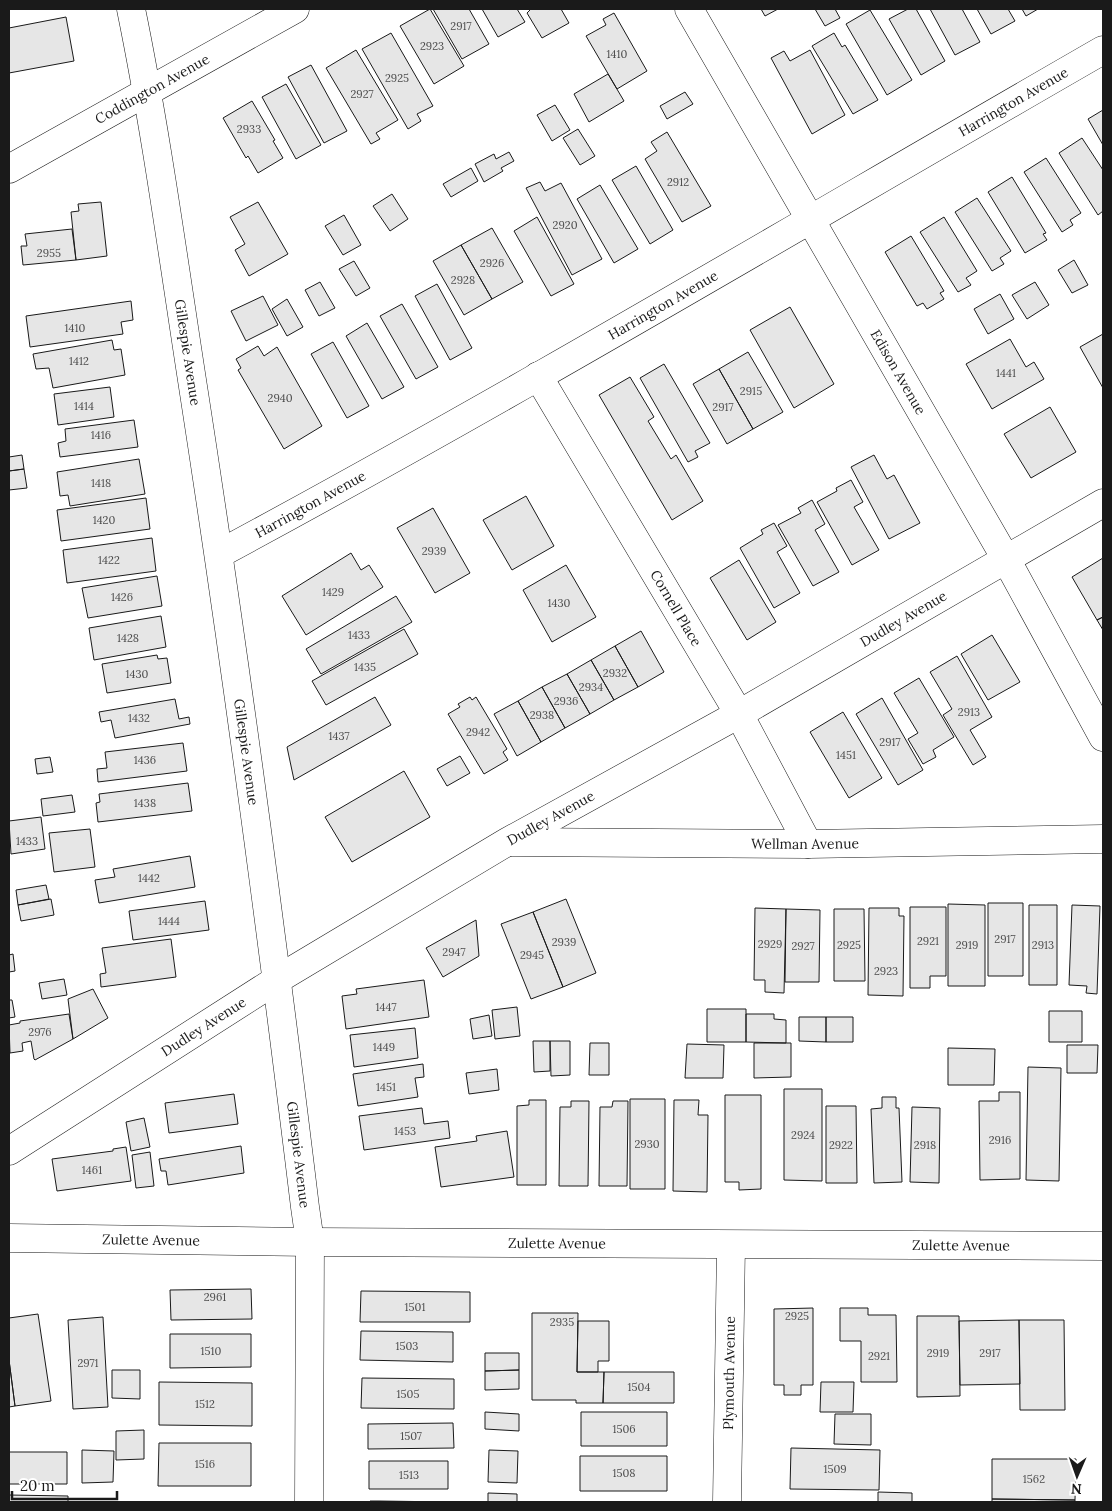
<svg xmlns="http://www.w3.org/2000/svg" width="1112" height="1511" font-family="Lora,serif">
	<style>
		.building { fill: #e6e6e6; stroke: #1a1a1a }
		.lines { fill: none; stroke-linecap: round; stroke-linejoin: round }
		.street-casing { stroke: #1a1a1a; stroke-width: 29 }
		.street { stroke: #fff; stroke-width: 28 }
		.labels { text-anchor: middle; stroke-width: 4; stroke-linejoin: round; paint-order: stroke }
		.number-label { font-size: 11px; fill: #4d4d4d }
		.street-label { font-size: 14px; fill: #1a1a1a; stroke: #fff }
	</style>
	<rect width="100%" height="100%" fill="#fff"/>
	<path class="building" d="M430 9 464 66 434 84 400 26Z
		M433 9H469L489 44 462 59Z
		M482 9H517L525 22 498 37Z
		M530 9H561L569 23 542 38 527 13 530 10Z
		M761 9H778L765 16Z
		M815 9H835L840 18 825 26Z
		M908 9H916L945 61 921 75 889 19Z
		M930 9H962L980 42 955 55Z
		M977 9H1008L1015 21 991 34Z
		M1022 9H1038L1026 16Z
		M870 10 912 80 887 95 846 24Z
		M614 13 647 71 617 89 586 36 606 25 603 19Z
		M66 17 74 61 9 73V28Z
		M391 33 433 106 417 114 421 121 408 129 362 49Z
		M834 33 842 47 845 45 878 100 853 114 812 46Z
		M356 50 398 120 376 133 380 139 371 144 326 68Z
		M810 50 845 115 812 134 771 58 784 51 790 61Z
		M311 65 347 131 324 143 288 77Z
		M608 74 624 101 589 122 574 94Z
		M286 84 321 145 296 159 262 97Z
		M685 92 693 104 667 119 660 106Z
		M252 101 275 140 273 141 283 158 258 173 248 156 246 158 223 118Z
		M555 105 570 130 552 141 537 115Z
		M1103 110V145L1088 119Z
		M578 129 595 156 580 165 563 138Z
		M667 132 711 206 682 222 645 159 657 151 651 142Z
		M1082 138 1103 170V211L1098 215 1059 153Z
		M509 152 514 161 501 168 503 171 484 182 475 164 494 154 496 159Z
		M1046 158 1081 213 1070 220 1073 225 1062 232 1024 172Z
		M636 166 673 230 650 244 612 180Z
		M471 168 478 181 451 197 443 184Z
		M1012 177 1046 233 1043 234 1047 240 1025 253 988 192Z
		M540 182 545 191 561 183 602 259 572 275 526 188Z
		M600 185 638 249 614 263 577 199Z
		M392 194 408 219 390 231 373 206Z
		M977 198 1011 251 1000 258 1004 264 992 271 955 212Z
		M101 202 107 256 76 260 71 212 79 211 78 204Z
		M258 202 288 254 249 276 235 250 245 244 230 217Z
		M344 215 361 245 343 255 325 226Z
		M537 217 574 284 551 296 514 231Z
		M944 217 977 271 966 278 971 285 958 292 920 232Z
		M492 228 523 282 492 299 461 245Z
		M72 229 76 260 23 265 21 246H27L25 234Z
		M911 236 944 291 940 293 944 299 927 309 923 303 917 306 885 252Z
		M461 245 492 299 464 315 433 261Z
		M1074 260 1088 285 1072 293 1058 270Z
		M354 261 370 288 356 296 339 269Z
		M320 282 335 308 319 316 305 290Z
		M1035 282 1049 305 1027 319 1012 295Z
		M437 284 472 348 450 360 415 296Z
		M1000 294 1014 319 988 334 974 309Z
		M263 296 278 325 246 341 231 311Z
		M287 299 303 327 287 336 272 309Z
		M131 301 133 320 121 322 123 334 30 347 26 316Z
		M402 304 438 367 416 379 380 316Z
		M790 307 834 384 794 408 750 330Z
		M367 323 404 387 382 399 346 336Z
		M1103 334V388L1080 347Z
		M1010 339 1026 367 1034 362 1044 379 992 409 966 364Z
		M112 340 114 350 121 349 125 375 53 388 49 368 36 369 33 354Z
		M333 342 369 406 347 418 311 354Z
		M258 346 264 356 277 347 322 426 284 449 238 370 241 368 236 359Z
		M748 352 783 412 753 429 719 369Z
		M664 364 710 443 695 451 698 457 688 462 640 378Z
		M719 369 753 429 727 444 693 384Z
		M630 377 654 417 648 421 671 459 676 455 703 501 672 520 599 395Z
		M110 387 114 417 58 425 54 394Z
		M1050 407 1076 452 1031 478 1004 434Z
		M134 420 138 447 60 457 58 443 66 441 65 429Z
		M22 455 24 469 9 471V457Z
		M874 455 887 479 894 475 920 523 889 539 851 467Z
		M139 459 145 494 70 506 68 495 60 496 57 472Z
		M24 469 27 488 9 490V471Z
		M851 480 863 502 854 507 879 550 852 565 817 502 837 491 836 488Z
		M526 496 554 546 512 570 483 520Z
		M146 498 150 529 61 541 57 510Z
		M812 500 825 524 815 530 839 572 813 586 778 525 801 513 798 508Z
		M433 508 470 573 435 593 397 528Z
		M774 523 787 546 777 552 800 593 774 608 740 548 763 534 761 530Z
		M152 538 156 571 67 583 63 550Z
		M351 553 361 570 369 565 383 587 306 635 282 596Z
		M1103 558V617L1097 620 1072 577Z
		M739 560 776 622 747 640 710 578Z
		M566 565 596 617 552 642 523 590Z
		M157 576 162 606 88 618 82 588Z
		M396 596 412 622 321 674 306 649Z
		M161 616 166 647 94 660 89 628Z
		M1103 617V630L1097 620Z
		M404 629 418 654 326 705 312 681Z
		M641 631 664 672 638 687 615 646Z
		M992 635 1020 682 988 700 961 654Z
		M615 646 638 687 614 700 591 660Z
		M157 655 158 659 167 658 171 683 107 693 102 664Z
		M957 656 992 717 970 730 986 757 973 765 943 715 952 709 930 672Z
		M591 660 614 700 590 714 567 674Z
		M567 674 590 714 565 728 542 687Z
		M919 678 954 737 933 750 936 757 923 764 908 739 918 733 894 693Z
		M542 687 565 728 541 742 518 701Z
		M375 697 391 725 294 780 287 747Z
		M470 697 472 700 476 697 507 749 503 752 508 760 484 774 448 714 460 707 458 704Z
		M882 698 923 770 898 785 856 714Z
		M175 699 179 719 189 717 190 724 115 738 111 720 101 722 99 712Z
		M518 701 541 742 517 756 494 714Z
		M843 712 882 778 849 798 810 732Z
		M183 743 187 771 98 782 97 769 107 768 105 752Z
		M460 756 470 773 447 786 437 769Z
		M50 757 53 772 37 774 35 759Z
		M404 771 430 817 352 862 325 817Z
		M188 783 192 811 98 822 96 803 100 802 99 794Z
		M72 795 75 812 43 816 41 799Z
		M41 817 45 849 11 854 9 821Z
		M90 829 95 867 54 872 49 833Z
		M190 856 195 887 99 903 95 880 115 877 113 869Z
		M46 885 49 899 18 905 16 890Z
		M51 899 54 915 21 921 18 905Z
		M566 899 596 973 563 987 533 912Z
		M205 901 209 930 133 940 129 911Z
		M988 903H1023V976H988Z
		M948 904 985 905V986H948Z
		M1029 905H1057V985H1029Z
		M1072 905 1100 906 1097 994 1086 993 1087 986 1069 985Z
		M910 907H946V976H930V988H910Z
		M755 908 786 909 784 993 765 992V980H754Z
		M869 908H899V916H904L903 996 868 995Z
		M786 909 820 910 819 982H785Z
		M834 909H864L865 981H834Z
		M533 912 563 987 531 999 501 924Z
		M476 920 479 956 443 977 426 948Z
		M171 939 176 977 101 987 100 974 106 973 102 948Z
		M13 954 15 971 9 972V955Z
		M64 979 67 995 42 999 39 983Z
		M424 980 429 1017 346 1029 342 996 357 994 356 989Z
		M93 989 108 1018 73 1039 68 999Z
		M9 1000H12L15 1017 9 1018Z
		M517 1007 520 1036 495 1039 492 1010Z
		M707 1009H746V1042H707Z
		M1049 1011H1082V1042H1049Z
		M69 1014 73 1039 35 1060 34 1059 31 1041 22 1043 23 1051 10 1053 9 1025 20 1023V1021Z
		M746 1014H774V1019L786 1020V1043L746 1042Z
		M489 1015 492 1036 473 1039 470 1019Z
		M799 1017H826V1042L799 1041Z
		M826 1017H853V1042H826Z
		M415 1028 418 1058 354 1067 350 1035Z
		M533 1041H550V1071L534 1072Z
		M550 1041H570V1075L551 1076Z
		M590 1043H609V1075H589Z
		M754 1043H791V1077L754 1078Z
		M687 1044 724 1045 723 1078H685Z
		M1067 1045H1098L1097 1073H1067Z
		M948 1048 995 1049 994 1085H948Z
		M423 1064 424 1077 415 1078 418 1097 358 1106 353 1074Z
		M1028 1067 1061 1068 1059 1181 1026 1180Z
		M497 1069 499 1090 469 1094 466 1073Z
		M784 1089H822V1181L784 1180Z
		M999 1092H1020V1179L980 1180 979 1101H999Z
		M234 1094 238 1124 169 1133 165 1103Z
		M725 1095H761V1189L739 1190V1182H725Z
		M882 1097H896V1108H899L902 1182 874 1183 871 1109 882 1108Z
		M630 1099H665V1189H630Z
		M529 1100H546V1185H517V1106L529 1105Z
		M674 1100H699L698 1115H708L707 1192 673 1191Z
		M571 1101H589L588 1186H559L560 1107H571Z
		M613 1101H628L627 1186H599L600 1107H612Z
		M826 1106H856L857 1183H826Z
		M912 1107 940 1108 939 1183 910 1182Z
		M422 1108 424 1124 448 1121 450 1138 364 1150 359 1116Z
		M144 1118 150 1147 131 1151 126 1122Z
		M507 1131 514 1177 441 1187 435 1147 477 1141 476 1136Z
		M241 1146 244 1173 168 1185 166 1171H161L159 1159Z
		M126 1147 131 1181 57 1191 52 1159 113 1151V1149Z
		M150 1152 154 1186 136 1188 132 1155Z
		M251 1289 252 1319 171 1320 170 1290Z
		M361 1291 470 1292V1322H360Z
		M813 1308V1385H801V1395H784V1385H774V1309Z
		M840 1308H868V1315H896L897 1382H861V1341H840Z
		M532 1313H578L577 1372H604L603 1403H576V1400H532Z
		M38 1314 51 1401 15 1406 9 1360V1318Z
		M917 1316H959L960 1396 917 1397Z
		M103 1317 108 1407 73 1409 68 1320Z
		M1019 1320 1020 1384 960 1385 959 1321Z
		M1019 1320H1064L1065 1410H1020Z
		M578 1321H609V1361H598V1372H577Z
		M361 1331 453 1332V1362L360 1360Z
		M170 1334H251V1367L170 1368Z
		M485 1353H519V1370L485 1371Z
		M9 1360 15 1406 9 1407Z
		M112 1370H140V1399L112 1398Z
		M519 1370V1389L485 1390V1371Z
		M604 1372H674V1403H603Z
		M362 1378 454 1379V1409L361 1408Z
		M159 1382 252 1383V1426L159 1425Z
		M821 1382H854L853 1412H820Z
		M485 1412 519 1414V1431L485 1429Z
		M581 1412H667V1446H581Z
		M835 1414H871V1445L834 1444Z
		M453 1423 454 1448 368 1449V1424Z
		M144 1430V1459L116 1460V1431Z
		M159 1443H251V1486H158Z
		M791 1448 880 1450 879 1490 790 1489Z
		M82 1450 114 1451 113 1482 82 1483Z
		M489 1450 518 1451 517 1483 488 1482Z
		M9 1452H67V1484H9Z
		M580 1456H667V1491H580Z
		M992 1459H1076L1075 1500 992 1499Z
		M369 1461H448V1489H369Z
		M878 1492 912 1493V1502H878Z
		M488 1493 517 1494V1502H488Z
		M9 1495 68 1496V1502H9Z
		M992 1499 1075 1500V1502H992Z
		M370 1501H379L450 1502H370Z"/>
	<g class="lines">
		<g class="street-casing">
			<g id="street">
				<path id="s1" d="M131 9C157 136 174 265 194 393 236 664 272 935 305 1207L310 1242 309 1502"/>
				<path id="s2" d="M689 9 1006 559 1103 737"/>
				<path id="s3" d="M9 169 295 9"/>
				<path id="s4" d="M538 376 739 714 808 844"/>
				<path id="s5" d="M219 554C518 393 809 219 1103 50"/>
				<path id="s6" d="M510 842 808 844 1103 839"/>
				<path id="s7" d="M9 1151 278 979 507 842 739 714 1103 503"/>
				<path id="s8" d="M9 1238 310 1242 1103 1246"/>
				<path id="s9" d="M727 1502 731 1245"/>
			</g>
		</g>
		<use href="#street" class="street"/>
	</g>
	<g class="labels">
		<g class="number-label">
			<text x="461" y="30">2917</text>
			<text x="432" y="50">2923</text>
			<text x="617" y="58">1410</text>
			<text x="397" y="82">2925</text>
			<text x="362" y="98">2927</text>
			<text x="249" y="133">2933</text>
			<text x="678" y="186">2912</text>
			<text x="565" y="229">2920</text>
			<text x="49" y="257">2955</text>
			<text x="492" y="267">2926</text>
			<text x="463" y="284">2928</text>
			<text x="75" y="332">1410</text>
			<text x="79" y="365">1412</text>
			<text x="1006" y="377">1441</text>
			<text x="751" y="395">2915</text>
			<text x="280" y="402">2940</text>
			<text x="84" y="410">1414</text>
			<text x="723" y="411">2917</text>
			<text x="101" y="439">1416</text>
			<text x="101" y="487">1418</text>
			<text x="104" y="524">1420</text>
			<text x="434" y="555">2939</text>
			<text x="109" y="564">1422</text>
			<text x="333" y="596">1429</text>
			<text x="122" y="601">1426</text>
			<text x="559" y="607">1430</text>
			<text x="359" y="639">1433</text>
			<text x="128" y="642">1428</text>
			<text x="365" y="671">1435</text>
			<text x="615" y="677">2932</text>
			<text x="137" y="678">1430</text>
			<text x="591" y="691">2934</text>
			<text x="566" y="705">2936</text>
			<text x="969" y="716">2913</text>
			<text x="542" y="719">2938</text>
			<text x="139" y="722">1432</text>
			<text x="478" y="736">2942</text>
			<text x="339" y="740">1437</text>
			<text x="890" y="746">2917</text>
			<text x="846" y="759">1451</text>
			<text x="145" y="764">1436</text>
			<text x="145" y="807">1438</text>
			<text x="27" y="845">1433</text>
			<text x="149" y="882">1442</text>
			<text x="169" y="925">1444</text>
			<text x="1005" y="943">2917</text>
			<text x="928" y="945">2921</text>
			<text x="564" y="946">2939</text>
			<text x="770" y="948">2929</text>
			<text x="849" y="949">2925</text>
			<text x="967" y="949">2919</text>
			<text x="1043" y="949">2913</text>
			<text x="803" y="950">2927</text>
			<text x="454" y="956">2947</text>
			<text x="532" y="959">2945</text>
			<text x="886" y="975">2923</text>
			<text x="386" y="1011">1447</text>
			<text x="40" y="1036">2976</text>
			<text x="384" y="1051">1449</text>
			<text x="386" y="1091">1451</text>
			<text x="405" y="1135">1453</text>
			<text x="803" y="1139">2924</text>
			<text x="1000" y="1144">2916</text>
			<text x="647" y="1148">2930</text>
			<text x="841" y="1149">2922</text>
			<text x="925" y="1149">2918</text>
			<text x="92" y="1174">1461</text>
			<text x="215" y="1301">2961</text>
			<text x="415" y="1311">1501</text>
			<text x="797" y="1320">2925</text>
			<text x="562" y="1326">2935</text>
			<text x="407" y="1350">1503</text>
			<text x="211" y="1355">1510</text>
			<text x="938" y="1357">2919</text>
			<text x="990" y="1357">2917</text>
			<text x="879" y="1360">2921</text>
			<text x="88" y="1367">2971</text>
			<text x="639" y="1391">1504</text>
			<text x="408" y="1398">1505</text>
			<text x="205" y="1408">1512</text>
			<text x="624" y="1433">1506</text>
			<text x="411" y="1440">1507</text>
			<text x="205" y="1468">1516</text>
			<text x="835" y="1473">1509</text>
			<text x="624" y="1477">1508</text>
			<text x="409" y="1479">1513</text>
			<text x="1034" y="1483">1562</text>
		</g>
		<g class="street-label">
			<text dy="5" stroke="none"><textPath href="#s3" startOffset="164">Coddington Avenue</textPath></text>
			<text dy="5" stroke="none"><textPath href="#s5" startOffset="914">Harrington Avenue</textPath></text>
			<text dy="5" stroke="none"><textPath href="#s5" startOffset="509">Harrington Avenue</textPath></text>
			<text dy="5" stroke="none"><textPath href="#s1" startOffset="348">Gillespie Avenue</textPath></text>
			<text dy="5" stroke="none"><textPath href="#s2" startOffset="419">Edison Avenue</textPath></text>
			<text dy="5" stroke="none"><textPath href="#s5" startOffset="104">Harrington Avenue</textPath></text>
			<text dy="5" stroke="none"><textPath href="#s4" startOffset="270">Cornell Place</textPath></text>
			<text dy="5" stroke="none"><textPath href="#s7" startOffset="1041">Dudley Avenue</textPath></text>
			<text dy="5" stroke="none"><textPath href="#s1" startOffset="752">Gillespie Avenue</textPath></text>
			<text dy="5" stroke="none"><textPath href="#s7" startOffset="636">Dudley Avenue</textPath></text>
			<text dy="5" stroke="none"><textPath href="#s6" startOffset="295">Wellman Avenue</textPath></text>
			<text dy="5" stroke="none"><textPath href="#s7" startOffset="231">Dudley Avenue</textPath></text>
			<text dy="5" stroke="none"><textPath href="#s1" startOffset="1158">Gillespie Avenue</textPath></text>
			<text dy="5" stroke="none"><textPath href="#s8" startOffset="142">Zulette Avenue</textPath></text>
			<text dy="5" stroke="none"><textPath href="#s8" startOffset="548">Zulette Avenue</textPath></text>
			<text dy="5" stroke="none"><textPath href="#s8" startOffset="952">Zulette Avenue</textPath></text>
			<text dy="5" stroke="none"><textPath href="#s9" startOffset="129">Plymouth Avenue</textPath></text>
		</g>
	</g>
	<rect width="1112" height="1511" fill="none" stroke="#1a1a1a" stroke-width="20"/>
	<g transform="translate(1077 1476) rotate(182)" stroke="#ffffff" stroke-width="4" paint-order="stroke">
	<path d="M0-4L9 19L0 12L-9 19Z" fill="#1a1a1a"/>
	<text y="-8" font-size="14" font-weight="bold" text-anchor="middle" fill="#1a1a1a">N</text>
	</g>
	<path d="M12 1491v8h105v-8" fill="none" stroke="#1a1a1a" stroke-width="2.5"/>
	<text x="20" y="1491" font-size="15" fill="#1a1a1a" stroke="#ffffff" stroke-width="4" paint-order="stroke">20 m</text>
</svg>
